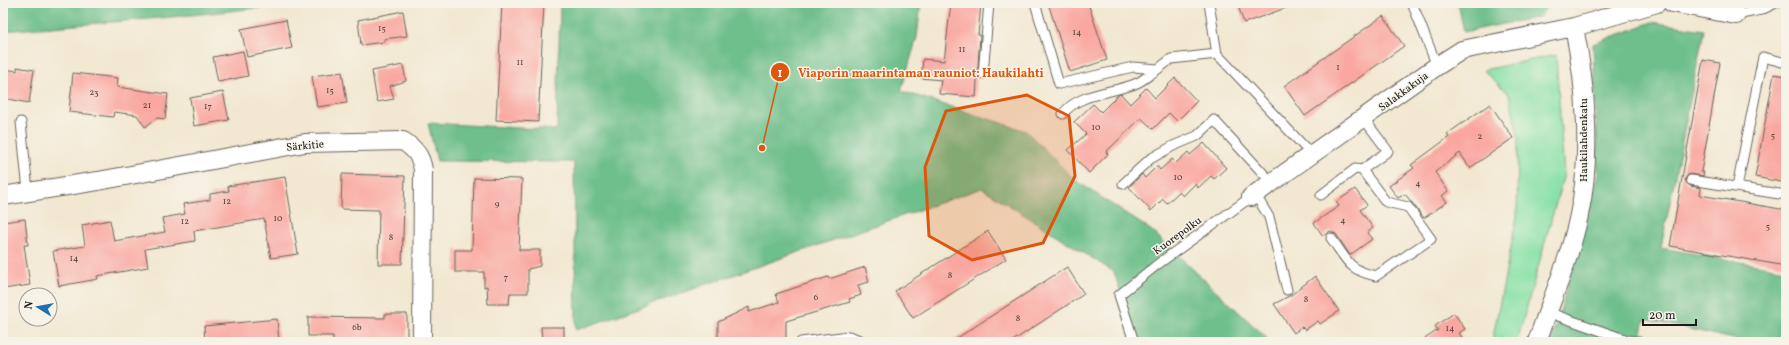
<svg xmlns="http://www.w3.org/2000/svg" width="1789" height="345" font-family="Vollkorn,serif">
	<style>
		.green { fill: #88e1a6; stroke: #527e61 }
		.forest { fill: #6ebf8b; stroke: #456e54 }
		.building { fill: #f9a7a0 }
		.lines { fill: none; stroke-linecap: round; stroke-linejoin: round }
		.lane-casing { stroke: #67635b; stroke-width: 11 }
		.street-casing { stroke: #67635b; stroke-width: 20 }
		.lane { stroke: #fff; stroke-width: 9 }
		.street { stroke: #fff; stroke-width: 18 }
		.marked { fill: #de560d; fill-opacity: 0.2; stroke: #de560d; stroke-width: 3; stroke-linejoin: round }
		.labels { text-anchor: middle; stroke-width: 3; stroke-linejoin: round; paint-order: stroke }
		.number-label { font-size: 9px; fill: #533f3d }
		.street-label { font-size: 11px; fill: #1c1c1c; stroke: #f7f3e8 }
		.leader { fill: none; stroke: #de560d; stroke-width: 1.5 }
		.callout-dot { fill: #de560d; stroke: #f7f3e8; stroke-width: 1.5 }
		.mark-label { font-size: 12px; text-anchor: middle; font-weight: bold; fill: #fff }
		.callout-label { font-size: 12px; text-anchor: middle; font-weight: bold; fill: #de560d; stroke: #f7f3e8; stroke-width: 3; stroke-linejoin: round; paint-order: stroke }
	</style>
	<rect width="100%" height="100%" fill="#f7f3e8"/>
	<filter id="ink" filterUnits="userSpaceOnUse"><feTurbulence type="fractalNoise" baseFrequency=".025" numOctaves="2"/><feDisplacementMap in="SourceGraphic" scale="8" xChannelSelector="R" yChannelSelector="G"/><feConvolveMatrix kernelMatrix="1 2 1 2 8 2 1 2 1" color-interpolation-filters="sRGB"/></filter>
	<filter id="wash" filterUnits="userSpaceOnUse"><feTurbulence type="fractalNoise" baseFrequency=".012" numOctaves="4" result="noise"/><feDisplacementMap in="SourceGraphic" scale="16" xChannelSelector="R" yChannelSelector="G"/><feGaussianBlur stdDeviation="0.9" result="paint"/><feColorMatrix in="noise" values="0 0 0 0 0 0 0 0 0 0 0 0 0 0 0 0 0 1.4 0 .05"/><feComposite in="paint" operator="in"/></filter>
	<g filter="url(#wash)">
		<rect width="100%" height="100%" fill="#f2e8d1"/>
		<path class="green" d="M1556 55 1564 174 1517 342H1492L1517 216 1518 135 1509 94 1483 70Z"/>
		<path class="forest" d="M3 3H307L172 17 3 31Z
			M560 3H921L917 37 901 91 1026 131 1075 180 1152 231 1271 342H1137L1114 272 982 188 576 330 574 162 437 161 428 123 557 130Z
			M1458 3H1550L1539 17 1464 32Z
			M1652 22 1704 30 1661 248 1786 270V342H1747L1645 319 1640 342H1550L1559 316 1598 173 1593 44Z"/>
		<g id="blocks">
			<path class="building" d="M502 3H544L538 122 496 120Z
				M951 3H981L978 35H980L976 97 939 94 941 80 921 78 923 59 944 61Z
				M1048 3H1088L1107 60 1070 72Z
				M1237 3H1294V5L1244 23Z
				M403 11 407 36 384 39V42L361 45 358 20Z
				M1383 16 1404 46 1305 116 1284 86Z
				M286 20 292 48 247 57 241 29Z
				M243 51 248 76 218 82 213 57Z
				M1703 60 1720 63 1701 172H1704L1703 176 1689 174 1685 179 1686 182 1690 186 1701 188 1700 195 1786 210V266L1670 246Z
				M403 65 406 81 390 86 394 99 377 102 372 71Z
				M17 67 34 70 29 103 3 98 5 69 17 71Z
				M342 72 347 103 317 107 312 76Z
				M73 73 118 78 117 87 168 94 165 119 157 118 145 127 137 115 114 112 113 117 69 112Z
				M1774 74 1786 76V183L1755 177Z
				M1175 78 1197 101 1177 121 1169 113 1153 129 1141 118 1106 152 1108 154 1089 173 1068 150 1086 134 1074 122 1093 104 1101 112 1118 95 1121 94 1130 104 1146 88 1155 98Z
				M223 92 229 120 194 126 190 98Z
				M1490 104 1513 138 1470 168 1460 153 1435 172 1448 191 1442 196 1447 202 1424 218 1405 194 1398 198 1389 186 1414 168 1411 165 1449 137 1447 134Z
				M1204 143 1226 168 1214 179 1211 176 1198 188 1195 184 1183 196 1179 192 1167 203 1163 199 1151 211 1129 187 1142 174 1145 178 1157 166 1160 170 1172 159 1176 163 1188 152 1190 155Z
				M342 174 405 176 402 264H378L379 210 341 209Z
				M285 177 298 254 271 258 264 219 194 231 195 241 145 249 148 267 97 276 98 279 59 286 53 251 85 246 82 225 110 220 114 241 165 232 162 218 185 214 183 204 210 200V194L229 191 228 186Z
				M474 178 522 179 519 250H540V266L528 269V293H510L509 304H488L487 286 484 287V272H455V250H472Z
				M1355 189 1367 205 1360 210 1373 228 1367 233 1372 239 1350 255 1336 234 1330 231 1323 236 1314 223 1339 206 1336 202Z
				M25 219 28 245H24L30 285 3 289V222Z
				M988 231 1006 259 913 318 895 291Z
				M865 267 869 282 858 285 861 295 849 299 850 302 786 321V342H770V340L718 342V322L749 307V312L779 302 776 294 828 277 829 279Z
				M1067 267 1084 294 1011 342H951Z
				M1315 276 1339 311 1320 324 1318 321 1305 330 1302 327 1294 333 1274 304 1291 295Z
				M1454 313 1465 329 1459 333 1465 342H1420L1438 330 1435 326Z
				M385 314H407V342H333V336H308V317L385 318Z
				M277 319 279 342H205L204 326Z
				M541 327H564V342H542Z"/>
		</g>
	</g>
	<g filter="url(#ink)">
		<use href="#blocks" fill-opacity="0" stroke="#67635b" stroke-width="1"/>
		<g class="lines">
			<g class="lane-casing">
				<path id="lane" d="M1035 3 1059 84 1133 67 1158 69 1171 59 1217 54 1312 155
					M1209 3 1217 54
					M1412 3 1437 66
					M1736 15 1761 10 1776 3
					M983 74 989 3
					M1063 114C1077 93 1115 93 1137 83 1144 80 1151 73 1158 69
					M21 122 28 191
					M1691 180 1786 195
					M1123 184 1150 159 1173 146 1197 136 1214 120 1272 183
					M1737 187 1763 57 1786 63
					M1255 194 1269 217 1287 290
					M1321 195 1355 169 1362 170 1388 151 1364 119
					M1331 238C1347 260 1348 270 1376 276L1431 239 1408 207 1386 202 1362 170
					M1547 312 1627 340 1639 342
					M801 342 849 336 865 342
					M1134 342 1119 295 1158 264 1251 197"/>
			</g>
			<g class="street-casing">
				<path id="street" d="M1672 3 1736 15
					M3 196 98 181 305 143 403 141C415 149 421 156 423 170L422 342
					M1251 197 1437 66 1462 50 1574 27 1657 3
					M1537 342C1551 300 1570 259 1579 215 1592 156 1586 86 1574 27"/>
			</g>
			<use href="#lane" class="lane"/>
			<use href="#street" class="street"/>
		</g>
	</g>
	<path class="marked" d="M1027 95 1069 116 1075 176 1043 243 972 260 929 236 925 167 946 111Z"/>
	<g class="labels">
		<g class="number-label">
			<text x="382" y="31">15</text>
			<text x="1077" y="35">14</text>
			<text x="962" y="52">11</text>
			<text x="520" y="65">11</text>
			<text x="1338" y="70">1</text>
			<text x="330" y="93">15</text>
			<text x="94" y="95">23</text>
			<text x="147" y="108">21</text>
			<text x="208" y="109">17</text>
			<text x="1096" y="130">10</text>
			<text x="1773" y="138">5</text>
			<text x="1480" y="139">2</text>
			<text x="1178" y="180">10</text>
			<text x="1418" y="186">4</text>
			<text x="227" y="204">12</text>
			<text x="497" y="207">9</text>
			<text x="278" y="221">10</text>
			<text x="1343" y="223">4</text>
			<text x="185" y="224">12</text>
			<text x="1768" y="229">5</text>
			<text x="391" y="240">8</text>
			<text x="74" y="261">14</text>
			<text x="950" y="278">8</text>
			<text x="506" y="280">7</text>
			<text x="816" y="300">6</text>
			<text x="1306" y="302">8</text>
			<text x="1018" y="321">8</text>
			<text x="357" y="330">6b</text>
			<text x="1450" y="331">14</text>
		</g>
		<g class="street-label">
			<text transform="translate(1403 91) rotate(-36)" y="4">Salakkakuja</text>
			<text transform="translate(1583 140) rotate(-90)" y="4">Haukilahdenkatu</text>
			<text transform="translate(305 145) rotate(-5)" y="4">Särkitie</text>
			<text transform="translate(1177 235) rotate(-36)" y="4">Kuorepolku</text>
		</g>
	</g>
	<path class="leader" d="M762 148L780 72"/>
	<g class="callout-dot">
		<circle cx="762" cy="148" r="4"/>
		<circle cx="780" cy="72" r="10"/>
	</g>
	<g class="mark-label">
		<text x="780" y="77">1</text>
	</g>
	<g class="callout-label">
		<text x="921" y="77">Viaporin maarintaman rauniot: Haukilahti</text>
	</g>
	<rect width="1789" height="345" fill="none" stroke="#f7f3e8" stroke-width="16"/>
	<g transform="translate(38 307) rotate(281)"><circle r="19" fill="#f7f3e8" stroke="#9f9d96"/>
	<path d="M0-3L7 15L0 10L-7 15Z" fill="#1f6fb2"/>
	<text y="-6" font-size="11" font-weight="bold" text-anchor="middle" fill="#1c1c1c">N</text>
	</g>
	<path d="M1643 319v6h53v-6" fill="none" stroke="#1c1c1c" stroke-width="2"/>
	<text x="1649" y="319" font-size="12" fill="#1c1c1c" stroke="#f7f3e8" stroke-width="3" paint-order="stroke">20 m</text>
</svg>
